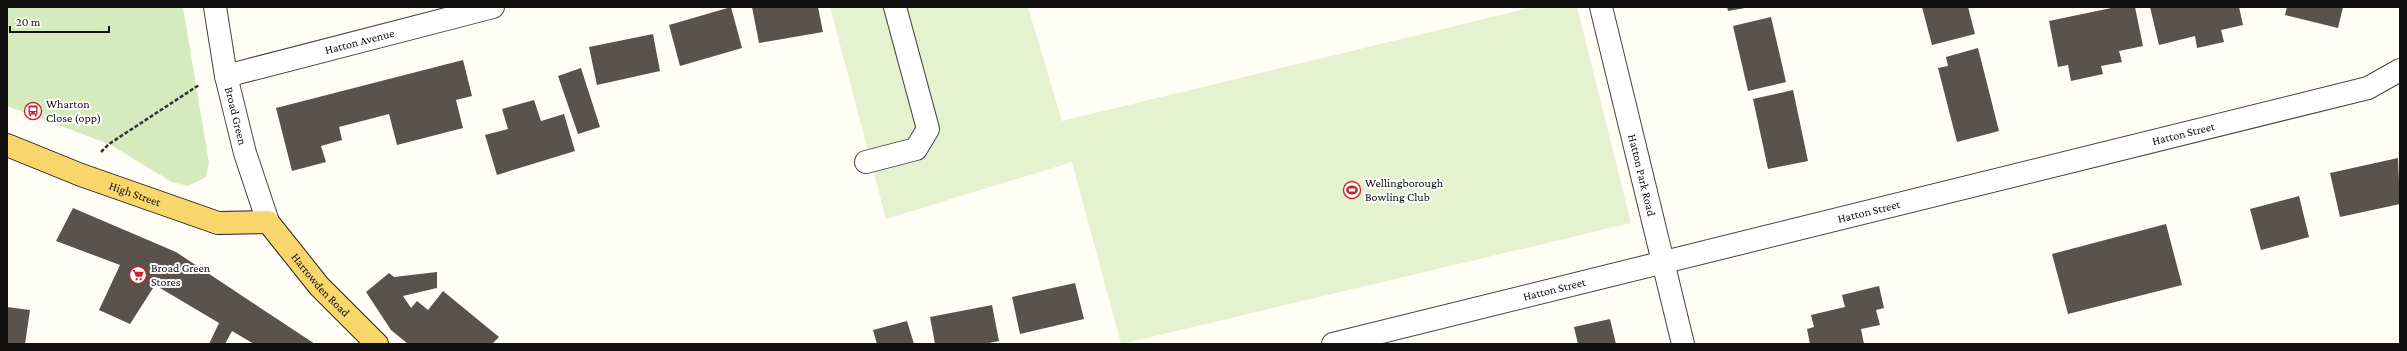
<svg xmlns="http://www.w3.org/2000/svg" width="2407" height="351" font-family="'Crimson Pro',serif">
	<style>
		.green { fill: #d5ebbd }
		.pitch { fill: #e6f2cf }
		.building { fill: #5a524d }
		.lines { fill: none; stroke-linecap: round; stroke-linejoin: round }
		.minor-casing { stroke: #444; stroke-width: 24 }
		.major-casing { stroke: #222; stroke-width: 24 }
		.path { stroke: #333; stroke-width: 2.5; stroke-dasharray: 4 2; stroke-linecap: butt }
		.minor { stroke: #fff; stroke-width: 22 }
		.major { stroke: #f9d66b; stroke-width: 22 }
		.labels { text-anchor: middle; stroke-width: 4; stroke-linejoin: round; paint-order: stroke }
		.street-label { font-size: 12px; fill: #111; stroke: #fff }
		.poi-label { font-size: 12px; fill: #111; stroke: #fff; text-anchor: start }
	</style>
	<rect width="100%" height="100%" fill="#fffdf5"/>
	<path class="green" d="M7 7H183L209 163 206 177 188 186 172 182 109 144 7 106Z"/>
	<path class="pitch" d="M830 7H1028L1062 121 1533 7H1577L1631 223 1121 344 1072 162 886 219Z"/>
	<path class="building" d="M731 7 742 48 680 66 669 25Z
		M752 7H818L823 32 759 43Z
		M1727 7H1745V8L1728 11Z
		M1922 7H1968L1975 34 1932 45Z
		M2116 7H2135L2143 46 2119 51 2122 62 2101 66 2103 74 2071 81 2068 65 2058 67 2049 21Z
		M2150 7H2239L2243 25 2221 30 2224 42 2197 48 2195 36 2159 45Z
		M2287 7H2343L2338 28 2285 15Z
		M1771 17 1786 82 1748 91 1733 26Z
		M653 34 660 71 597 85 589 47Z
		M1978 48 1999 131 1957 142 1938 68 1948 66 1946 57Z
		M463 60 472 96 456 100 463 128 397 145 389 114 339 127 342 140 321 146 326 162 292 171 276 108Z
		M581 68 600 127 578 134 558 76Z
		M1793 90 1808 161 1768 169 1753 99Z
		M534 100 541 121 564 114 575 151 497 175 485 135 508 129 502 109Z
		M2398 158 2400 204 2340 217 2330 173Z
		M2299 196 2309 237 2261 250 2250 209Z
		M73 208 176 252 315 344H254L232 331 225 344H209L219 323 155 285 130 324 99 310 120 265 56 241Z
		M2166 224 2182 285 2068 314 2052 254Z
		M437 272V288L403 296 411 308 417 301 428 310 443 291 499 337 492 344H408L391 330 366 292 389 273 394 277Z
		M1075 283 1084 319 1020 334 1012 297Z
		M1879 286 1884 308 1876 310 1880 325 1861 329 1864 344H1810L1807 329 1814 327 1811 315 1845 307 1842 295Z
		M992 305 999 341 984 344H935L930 317Z
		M7 307 30 310 25 344H7Z
		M1610 319 1616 344H1578L1574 327Z
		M907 321 914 344H877L873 330Z"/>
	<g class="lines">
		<g class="minor-casing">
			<g id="minor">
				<path id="s1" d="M215 7 226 76 245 153 268 222"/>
				<path id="s2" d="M1601 7 1683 344"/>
				<path id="s3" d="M226 76 493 7"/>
				<path d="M866 162 916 149 928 129 895 7"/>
				<path id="s4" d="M1333 344 2368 88 2400 70"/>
			</g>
		</g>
		<g class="major-casing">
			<g id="major">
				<path id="s5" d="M7 145 81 175 218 223 268 222 319 286 377 344"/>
			</g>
		</g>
		<path class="path" d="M101 152 109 144 199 85"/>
		<use href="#minor" class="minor"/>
		<use href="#major" class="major"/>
	</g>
	<defs>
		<g id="bus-ring" transform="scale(0.9)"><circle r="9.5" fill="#fff" stroke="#c4262e" stroke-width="1.5"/><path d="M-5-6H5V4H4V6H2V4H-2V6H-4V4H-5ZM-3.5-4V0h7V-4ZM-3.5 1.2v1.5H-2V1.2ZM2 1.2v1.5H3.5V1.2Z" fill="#c4262e"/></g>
		<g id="stadium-ring" transform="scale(0.9)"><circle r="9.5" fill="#fff" stroke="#c4262e" stroke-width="1.5"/><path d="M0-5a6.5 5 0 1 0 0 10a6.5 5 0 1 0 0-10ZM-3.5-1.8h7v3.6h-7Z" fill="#c4262e"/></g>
		<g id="supermarket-ring" transform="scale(0.9)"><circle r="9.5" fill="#fff" stroke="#c4262e" stroke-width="1.5"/><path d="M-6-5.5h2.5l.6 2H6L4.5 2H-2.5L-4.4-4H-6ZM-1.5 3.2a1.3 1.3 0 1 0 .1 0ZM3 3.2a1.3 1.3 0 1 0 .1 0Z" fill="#c4262e"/></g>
	</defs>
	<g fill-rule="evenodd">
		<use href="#bus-ring" x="33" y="111"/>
		<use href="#stadium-ring" x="1352" y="190"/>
		<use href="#supermarket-ring" x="138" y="275"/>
	</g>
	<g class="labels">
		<g class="street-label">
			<text dy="4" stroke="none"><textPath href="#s3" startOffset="138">Hatton Avenue</textPath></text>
			<text dy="4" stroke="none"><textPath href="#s1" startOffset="111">Broad Green</textPath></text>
			<text dy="4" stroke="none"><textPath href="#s4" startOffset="876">Hatton Street</textPath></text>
			<text dy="4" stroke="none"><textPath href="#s2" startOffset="173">Hatton Park Road</textPath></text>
			<text dy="4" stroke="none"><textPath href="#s5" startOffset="137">High Street</textPath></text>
			<text dy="4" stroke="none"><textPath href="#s4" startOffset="552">Hatton Street</textPath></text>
			<text dy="4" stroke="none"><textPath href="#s5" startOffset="357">Harrowden Road</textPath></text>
			<text dy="4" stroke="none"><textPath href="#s4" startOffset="228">Hatton Street</textPath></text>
		</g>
		<g class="poi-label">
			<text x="46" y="108">Wharton<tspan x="46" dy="14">Close (opp)</tspan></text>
			<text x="1365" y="187">Wellingborough<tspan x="1365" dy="14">Bowling Club</tspan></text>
			<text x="151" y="272">Broad Green<tspan x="151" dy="14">Stores</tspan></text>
		</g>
	</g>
	<rect width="2407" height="351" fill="none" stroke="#111111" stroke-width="16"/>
	<path d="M10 26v6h99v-6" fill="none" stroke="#111111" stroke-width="2"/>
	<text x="16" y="26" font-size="12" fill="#111111" stroke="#ffffff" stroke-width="3" paint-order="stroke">20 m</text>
</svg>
